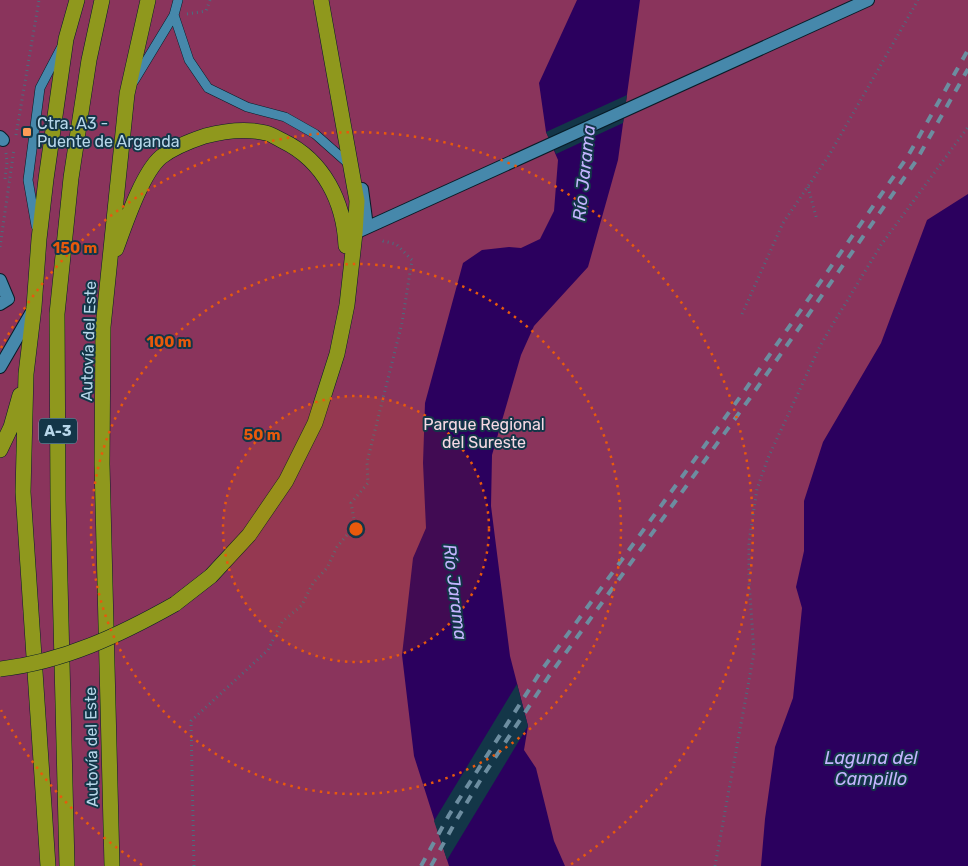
<svg xmlns="http://www.w3.org/2000/svg" width="968" height="866" font-family="Rubik,sans-serif">
	<style>
		.green { fill: #8a345c }
		.water { fill: #2b005e }
		.pier { fill: #133648 }
		.lines { fill: none; stroke-linecap: round; stroke-linejoin: round }
		.lane-casing { stroke: #071c27; stroke-width: 10 }
		.street-casing { stroke: #071c27; stroke-width: 14 }
		.highway-casing { stroke: #071c27; stroke-width: 16 }
		.path { stroke: #4b6d7f; stroke-width: 3; stroke-dasharray: 1 4; stroke-linecap: butt }
		.lane { stroke: #4688ab; stroke-width: 9 }
		.street { stroke: #4688ab; stroke-width: 12 }
		.highway { stroke: #8f981d; stroke-width: 15 }
		.rail { stroke: #6c8da0; stroke-width: 4; stroke-dasharray: 9 9; stroke-linecap: butt }
		.highway-bridge-casing { stroke: #071c27; stroke-width: 16; stroke-linecap: butt }
		.highway-bridge { stroke: #8f981d; stroke-width: 15 }
		.ring { fill: none; stroke: #e8590c; stroke-width: 2.5; stroke-dasharray: 2.5 5 }
		.poi-dot { fill: #fe9c57; stroke: #133648; stroke-width: 2 }
		.labels { text-anchor: middle; stroke-width: 4; stroke-linejoin: round; paint-order: stroke }
		.shield { fill: #133648; stroke: #86a7b9; stroke-width: 1 }
		.shield-label { font-size: 15px; font-weight: bold; fill: #b7d7ea }
		.poi-label { font-size: 16px; fill: #b7d7ea; stroke: #133648; text-anchor: start }
		.street-label { font-size: 16px; fill: #b7d7ea; stroke: #133648 }
		.park-label { font-size: 16px; fill: #f6d9e4; stroke: #133648 }
		.water-label { font-size: 18px; font-style: italic; fill: #c4b4fe; stroke: #133648 }
		.centre { fill: #e8590c; stroke: #133648; stroke-width: 2.5 }
		.ring-label { font-size: 15px; text-anchor: middle; font-weight: bold; fill: #e8590c; stroke: #133648; stroke-width: 4; stroke-linejoin: round; paint-order: stroke }
	</style>
	<rect width="100%" height="100%" fill="#133648"/>
	<path class="green" d="M0 0H968V866H0Z"/>
	<path class="water" d="M577 0H640L618 160 588 267 534 326 521 355 492 455 491 506 510 656 528 726 524 750 536 768 554 841 565 866H449L414 756 402 655 413 558 426 528 423 463 425 403 463 263 482 250 509 247 521 248 540 239 554 211 558 160 546 132 539 83Z
		M968 194V866H761L765 819 775 747 793 698 802 608 796 587 804 551V501L823 442 881 343 927 220Z"/>
	<path class="pier" d="M627 95 623 123 556 154 546 132Z
		M517 684 528 726 447 860 434 821Z"/>
	<g class="lines">
		<g class="lane-casing">
			<path id="lane" d="M174 15 189 60 208 88 247 107 285 117 315 134 350 165
				M134 81 174 15 178 0
				M36 226 28 180 40 88 61 48"/>
		</g>
		<g class="street-casing">
			<path id="street" d="M0 137 3 140
				M362 189 366 219 355 233 868 0
				M0 280 8 299 0 304
				M0 367 33 310"/>
		</g>
		<g class="highway-casing">
			<path id="highway" d="M116 249C125 225 142 173 161 157 174 147 190 141 205 136 224 131 246 128 266 133 271 134 277 138 283 141 324 161 344 202 346 246
				M0 450 11 427 20 395
				M175 604 211 576 249 535 286 481 315 423 337 354 347 305 355 233 357 201 321 0
				M48 866 23 492 26 374 34 307 39 239 46 179 66 39 77 0
				M67 866 58 500 57 314 71 178 89 60 102 0
				M112 866 102 464 103 327 127 94 148 0"/>
		</g>
		<path class="path" d="M187 14 206 11 210 0
			M16 135 39 0
			M6 153 7 162 5 179 9 180
			M808 187 817 220
			M0 247 14 149
			M742 314 783 223 828 157 918 0
			M194 866 191 721 268 650 282 622 302 605 313 583 327 568 337 547 351 530 354 519 351 503 368 483 367 462 402 323 412 260 396 244 383 241 380 238
			M715 866 754 653 749 581V542L757 489 768 458 820 346 833 324 881 245 968 127"/>
		<use href="#lane" class="lane"/>
		<use href="#street" class="street"/>
		<use href="#highway" class="highway"/>
		<path class="rail" d="M421 866 449 815 541 671 743 393 908 156 968 50
			M431 866 457 819 481 779 549 676 750 398 916 161 968 69"/>
		<g class="highway-bridge-casing">
			<path id="highway-bridge" d="M0 669C63 662 120 635 175 604"/>
		</g>
		<use href="#highway-bridge" class="highway-bridge"/>
	</g>
	<circle cx="356" cy="529" r="133" fill="#e8590c" fill-opacity=".12"/>
	<g class="ring">
		<circle cx="356" cy="529" r="133"/>
		<circle cx="356" cy="529" r="265"/>
		<path d="M142 865A398 398 0 0 1 1 710M1 348A398 398 0 1 1 570 865"/>
	</g>
	<rect class="poi-dot" x="22" y="127" width="10" height="10" rx="2.5"/>
	<g class="labels">
		<rect class="shield" x="39" y="418.5" width="38" height="25" rx="4"/>
		<g class="shield-label">
			<text x="58" y="436">A-3</text>
		</g>
		<g class="poi-label">
			<text x="37" y="129">Ctra. A3 -<tspan x="37" dy="18">Puente de Arganda</tspan></text>
		</g>
		<g class="street-label">
			<text transform="translate(88 341) rotate(-88)" y="6">Autovía del Este</text>
			<text transform="translate(91 747) rotate(-91)" y="6">Autovía del Este</text>
		</g>
		<g class="park-label">
			<text x="484" y="430">Parque Regional<tspan x="484" dy="18">del Sureste</tspan></text>
		</g>
		<g class="water-label">
			<text transform="translate(584 173) rotate(-84)" y="6">Río Jarama</text>
			<text transform="translate(455 592) rotate(83)" y="6">Río Jarama</text>
			<text x="871" y="764">Laguna del<tspan x="871" dy="21">Campillo</tspan></text>
		</g>
	</g>
	<circle cx="356" cy="529" r="8" class="centre"/>
	<g class="ring-label">
		<text x="75" y="253">150 m</text>
		<text x="169" y="347">100 m</text>
		<text x="262" y="440">50 m</text>
	</g>
</svg>
